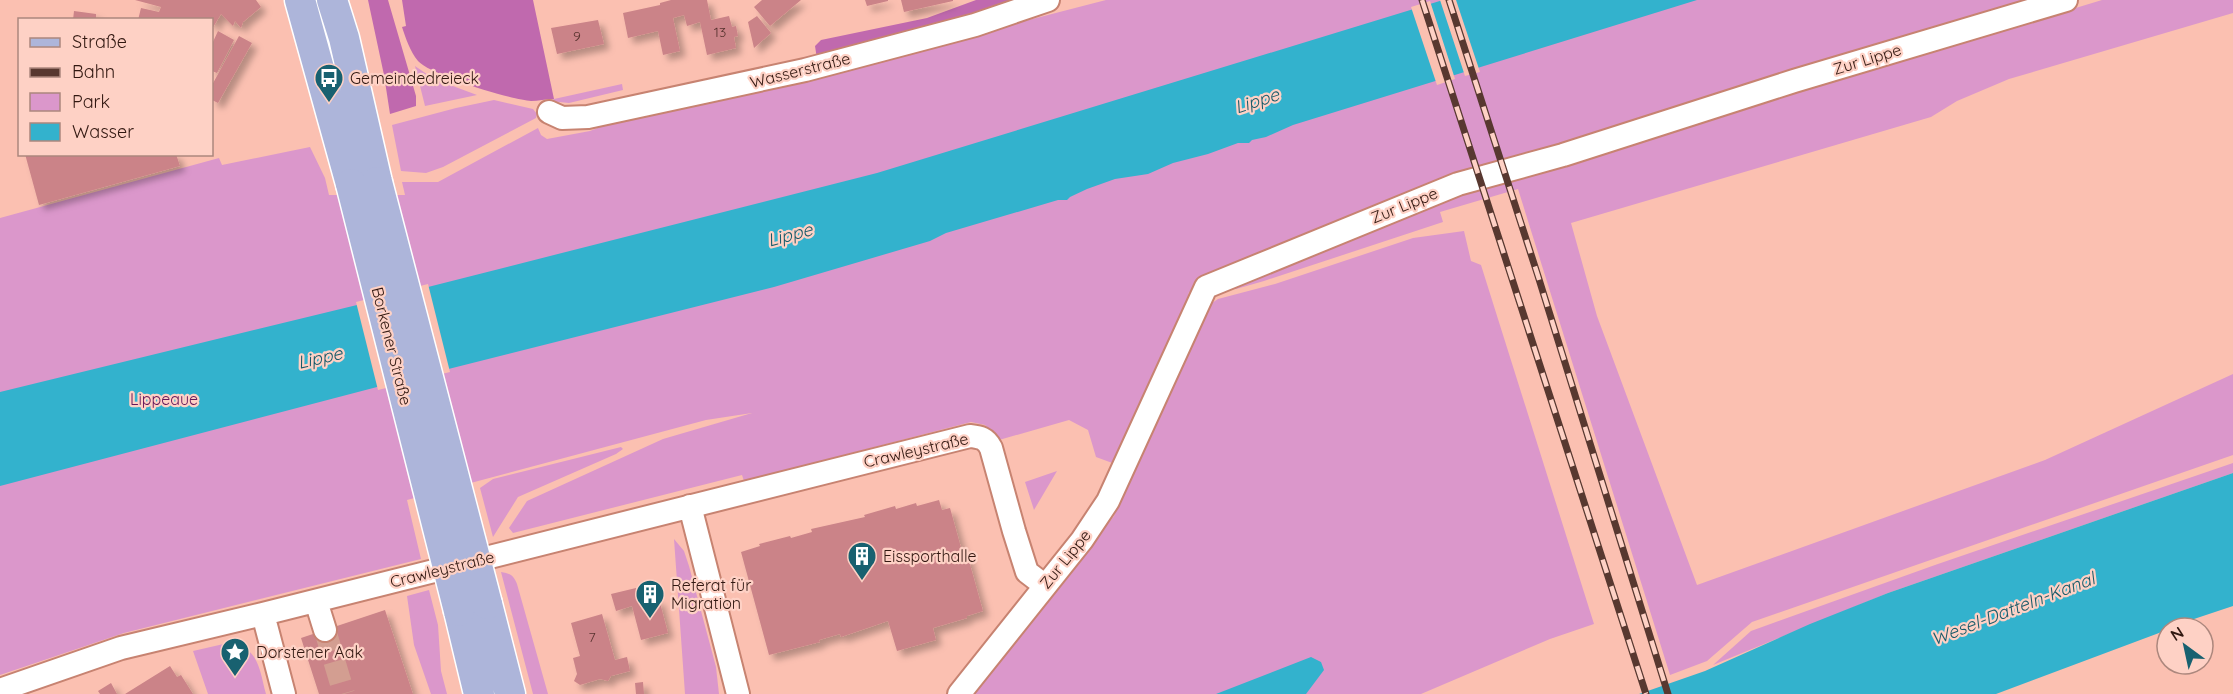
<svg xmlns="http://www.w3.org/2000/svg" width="2233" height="694" font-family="Quicksand,sans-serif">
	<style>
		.green { fill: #db97cb }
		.forest { fill: #c069ae }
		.water { fill: #33b2cd }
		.pier { fill: #fbc0b1 }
		.building { fill: #cb8388; filter: url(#shadow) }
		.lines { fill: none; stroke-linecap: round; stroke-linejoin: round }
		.minor-tunnel { stroke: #d39e91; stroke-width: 22; stroke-dasharray: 22 11; stroke-linecap: butt }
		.minor-casing { stroke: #c78371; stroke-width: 26 }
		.major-casing { stroke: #fff; stroke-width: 33 }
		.minor { stroke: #fff; stroke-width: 22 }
		.major { stroke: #adb5da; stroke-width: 30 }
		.rail-casing { stroke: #583830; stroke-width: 7 }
		.rail { stroke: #fed1c5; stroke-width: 4.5; stroke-dasharray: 14; stroke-linecap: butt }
		.major-bridge-casing { stroke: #fff; stroke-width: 33; stroke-linecap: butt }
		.major-bridge { stroke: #adb5da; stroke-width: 30 }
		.labels { text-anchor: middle; stroke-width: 4.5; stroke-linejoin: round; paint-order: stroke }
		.number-label { font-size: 14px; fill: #58332f }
		.street-label { font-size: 16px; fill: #321811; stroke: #fed1c5 }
		.poi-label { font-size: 16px; fill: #321811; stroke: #fed1c5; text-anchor: start }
		.park-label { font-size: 16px; fill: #661659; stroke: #fed1c5 }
		.water-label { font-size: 18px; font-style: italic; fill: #195b6a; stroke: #fed1c5 }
	</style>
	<defs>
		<filter id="shadow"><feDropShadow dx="5.5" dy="5.5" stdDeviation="3" flood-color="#0004"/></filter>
	</defs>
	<rect width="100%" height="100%" fill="#fbc0b1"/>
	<path class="green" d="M1106 0H2059L1770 98H1778L2102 0H2233V13L2009 79 1957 101 1931 117 1571 223 1597 316 1697 585 2045 460 2233 374V455L1752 622 1707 661 1670 675 1518 189 1440 212 1443 222 1264 281 1236 289H1203L1188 293 1191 295 1177 320 1115 464 1096 457 1088 430 1069 420 999 440 985 425 971 422 744 481 742 475 513 533 509 528 527 501 663 439 752 413 706 420 407 500 421 559 124 633 0 675V218L219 158 222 165 310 147 325 178 329 195H405L402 182H438L538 128 541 135 547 139 590 131 623 118 799 79Z
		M415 66 434 79 477 95 425 106Z
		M622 84 623 90 569 103 550 101 554 99Z
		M494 100 533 109 537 114 536 118 443 167 426 173 401 171 392 125 456 108Z
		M1464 231 1471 261 1481 265 1594 624 1550 639 1421 694H970L1114 516 1201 315 1209 305 1218 299 1275 284 1413 238Z
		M621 447 623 449 616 454 518 497 493 537 480 488 493 479Z
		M2233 463V473L1888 593 1713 665 1751 631 1935 565Z
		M1057 471 1034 510 1025 482Z
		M674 539 684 551 689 566 716 667 719 694H685Z
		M501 572C510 573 514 576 517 584L548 694H533Z
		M429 590 438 625 441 671 447 694H431L414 645 407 596Z
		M228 643C259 647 259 668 266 694H208L193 651Z"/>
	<path class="forest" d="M368 0H388L416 96V106L390 114 384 75Z
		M402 0H533L554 99C546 99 538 101 531 101 512 100 430 75 418 61 410 51 406 39 402 27L406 26Z
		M976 0H1032L817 59 815 46 821 40 927 18Z"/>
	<path class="water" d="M1443 0H1697L1293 125 1266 137 1252 140 1249 143H1238L1208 154 1173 163 1148 174 1115 179 1087 189 1070 197 1067 200H1058L946 233 930 241 774 287 377 387 0 486V392L357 305 877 173Z
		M2233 473V606L2167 628V630L1996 694H1639L1705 671 1810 624 1888 593Z
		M1311 657 1321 662 1324 670 1306 694H1216Z"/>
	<path class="pier" d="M1440 0H1456L1480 72 1465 76Z
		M1430 1 1455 79 1437 85 1411 7Z
		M428 284 450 372 378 390 356 302Z"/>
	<path class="building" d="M135 0H256L261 7 243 22 241 28 235 21 233 26 221 14 212 29V20H138L141 8 159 12 161 7Z
		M671 0H707L711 20 729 16 732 27 736 26 738 36 734 37 736 48 707 55 700 22 687 26 684 15 673 18 680 51 663 55 658 31 628 38 623 13 660 5V3Z
		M762 0H801L770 26 754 7Z
		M865 0H888V1L867 6Z
		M901 0H953V1L904 12Z
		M74 11 96 14V20H73Z
		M757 16 771 33 754 48 748 22Z
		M598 20 604 44 557 54 551 28Z
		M218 31 234 40 217 73 212 71V44Z
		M239 36 252 43 218 103 212 100V85Z
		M25 154H176L180 166 39 205Z
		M939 500 942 510 950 508 962 551 966 550 983 611 967 616V618L933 628 936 640 897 651 888 621 841 637 840 634 819 640 820 642 769 655 741 552 760 546 759 544 790 536 791 538 812 532 811 529 865 517 864 515 895 506 896 509 916 503 917 506Z
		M636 588 640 604 659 599 668 633 641 640 632 606 616 611 611 594Z
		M385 610 413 694H319L301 638Z
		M602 614 615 660 627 657 630 671 611 676 608 681 600 679 580 685 574 681 577 674 573 658 580 656 571 623Z
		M170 666 177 677 181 675 193 694H125Z
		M643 682 644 694H636L635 683Z
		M111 683 117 694H100L98 691Z"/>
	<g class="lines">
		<path class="minor-tunnel" d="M325 630 344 694"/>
		<g class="minor-casing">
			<path id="minor" d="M549 112 562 118 588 117 805 70 975 25 1048 0
				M690 506 738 694
				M316 601 325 630
				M263 614 284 694
				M0 690 121 648 263 614 970 436C980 437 986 438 991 448L1014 531 1027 572 1044 585
				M959 694 1082 540 1108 501 1206 287 1458 184 1563 155 1794 81 2066 0"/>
		</g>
		<g class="major-casing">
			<path id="major" d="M300 0 351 184
				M332 0 344 38 377 182
				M487 604 510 694
				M459 611 479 694"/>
		</g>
		<use href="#minor" class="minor"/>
		<use href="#major" class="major"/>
		<g class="rail-casing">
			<path id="rail" d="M1422 0 1646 694
				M1449 0 1538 276 1668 694"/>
		</g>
		<use href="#rail" class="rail"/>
		<g class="major-bridge-casing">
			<path id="major-bridge" d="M377 182 487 604
				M351 184 459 611"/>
		</g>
		<use href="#major-bridge" class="major-bridge"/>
	</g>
	<defs>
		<g id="bus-pin" transform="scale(1.5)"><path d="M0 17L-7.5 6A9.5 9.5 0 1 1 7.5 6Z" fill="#186170" stroke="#fed1c5"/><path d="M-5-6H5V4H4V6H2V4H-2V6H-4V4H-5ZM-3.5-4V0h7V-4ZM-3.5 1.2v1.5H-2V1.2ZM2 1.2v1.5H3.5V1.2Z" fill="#fff"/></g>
		<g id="building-pin" transform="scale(1.5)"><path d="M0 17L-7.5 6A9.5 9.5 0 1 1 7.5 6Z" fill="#186170" stroke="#fed1c5"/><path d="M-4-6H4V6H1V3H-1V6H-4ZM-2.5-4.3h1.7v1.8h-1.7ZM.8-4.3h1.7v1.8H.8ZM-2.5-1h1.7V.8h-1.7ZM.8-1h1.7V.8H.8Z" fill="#fff"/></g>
		<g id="sight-pin" transform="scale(1.5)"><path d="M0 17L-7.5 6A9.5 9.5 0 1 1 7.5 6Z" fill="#186170" stroke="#fed1c5"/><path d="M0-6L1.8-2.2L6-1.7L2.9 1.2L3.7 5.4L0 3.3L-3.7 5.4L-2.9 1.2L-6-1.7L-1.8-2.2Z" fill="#fff"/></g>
	</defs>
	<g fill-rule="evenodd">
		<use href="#bus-pin" x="329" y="78"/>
		<use href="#building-pin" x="862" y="556"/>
		<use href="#building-pin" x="650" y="594"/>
		<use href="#sight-pin" x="235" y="652"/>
	</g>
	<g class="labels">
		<g class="number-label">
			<text x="720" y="37">13</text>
			<text x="577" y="41">9</text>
			<text x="592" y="642">7</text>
		</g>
		<g class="street-label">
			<text transform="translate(1867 59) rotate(-17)" y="6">Zur Lippe</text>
			<text transform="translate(800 70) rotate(-14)" y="6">Wasserstraße</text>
			<text transform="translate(1404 205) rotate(-22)" y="6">Zur Lippe</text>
			<text transform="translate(392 346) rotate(76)" y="6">Borkener Straße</text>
			<text transform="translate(916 450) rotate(-13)" y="6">Crawleystraße</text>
			<text transform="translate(1065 559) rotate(-51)" y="6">Zur Lippe</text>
			<text transform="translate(442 569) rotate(-14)" y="6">Crawleystraße</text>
		</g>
		<g class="poi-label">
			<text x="350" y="84">Gemeindedreieck</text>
			<text x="883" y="562">Eissporthalle</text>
			<text x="671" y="591">Referat für<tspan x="671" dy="18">Migration</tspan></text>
			<text x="256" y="658">Dorstener Aak</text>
		</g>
		<g class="park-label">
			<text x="164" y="405">Lippeaue</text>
		</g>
		<g class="water-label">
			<text transform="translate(1257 101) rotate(-18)" y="6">Lippe</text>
			<text transform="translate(790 235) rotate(-15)" y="6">Lippe</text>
			<text transform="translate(320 358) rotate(-13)" y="6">Lippe</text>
			<text transform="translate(2013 609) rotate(-21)" y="6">Wesel-Datteln-Kanal</text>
		</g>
	</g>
	<rect x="18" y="18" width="195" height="138" fill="#fed1c5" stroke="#ac877d" stroke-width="1.5"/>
	<rect x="30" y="38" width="30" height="9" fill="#adb5da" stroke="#ac877d" stroke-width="1.5"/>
	<text x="72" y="48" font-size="18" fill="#321811">Straße</text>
	<rect x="30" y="68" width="30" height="9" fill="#583830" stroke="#ac877d" stroke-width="1.5"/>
	<text x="72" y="78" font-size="18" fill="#321811">Bahn</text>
	<rect x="30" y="93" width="30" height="18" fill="#db97cb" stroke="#ac877d" stroke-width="1.5"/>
	<text x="72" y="108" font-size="18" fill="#321811">Park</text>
	<rect x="30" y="123" width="30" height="18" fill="#33b2cd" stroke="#ac877d" stroke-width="1.5"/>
	<text x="72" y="138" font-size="18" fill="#321811">Wasser</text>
	<g transform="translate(2185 646) rotate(327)"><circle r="28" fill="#fed1c5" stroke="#ac877d" stroke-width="1.5"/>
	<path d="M0-4.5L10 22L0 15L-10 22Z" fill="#186170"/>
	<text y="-9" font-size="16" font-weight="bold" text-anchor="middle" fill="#321811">N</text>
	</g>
</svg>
